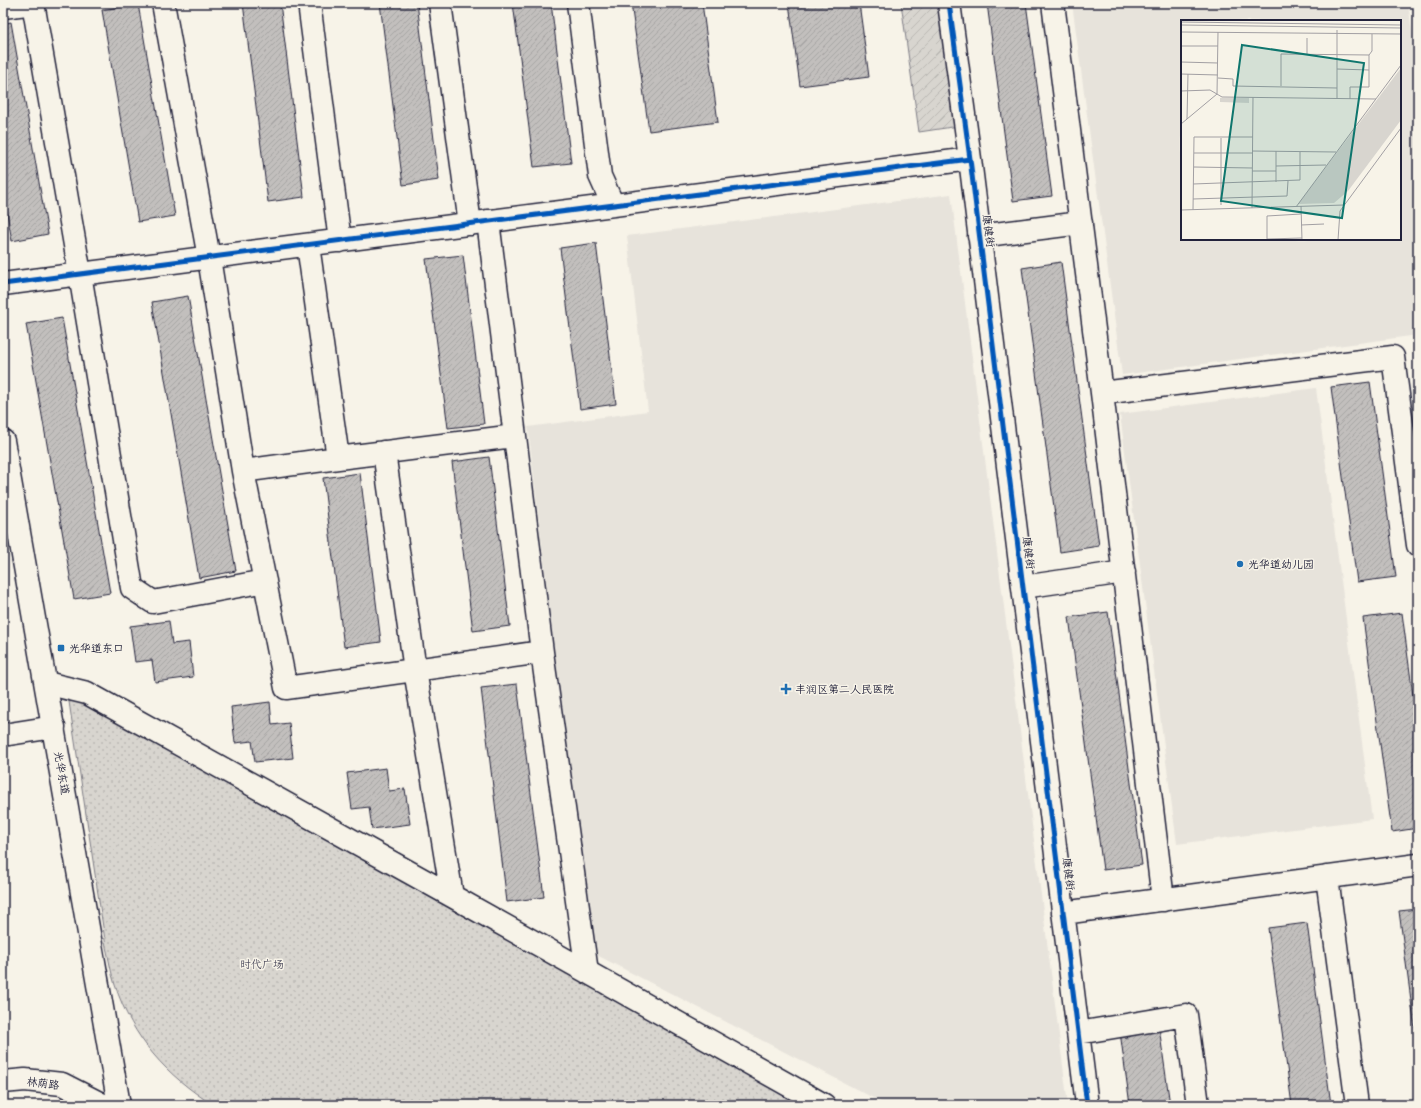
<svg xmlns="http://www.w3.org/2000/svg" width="1421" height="1108" font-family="Mali,'LXGW WenKai TC',sans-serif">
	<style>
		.built { fill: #e7e3db; fill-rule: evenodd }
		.grass { fill: url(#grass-dots); stroke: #7d7c85 }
		.garden { fill: url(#garden-furrows); stroke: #7d7c85 }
		.building { fill: url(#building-hatch); stroke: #22223b }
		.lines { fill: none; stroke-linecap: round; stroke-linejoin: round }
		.minor-casing { stroke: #22223b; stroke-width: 25 }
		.major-casing { stroke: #22223b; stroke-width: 25 }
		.minor { stroke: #f7f3e8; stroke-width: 22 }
		.major { stroke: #f7f3e8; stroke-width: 22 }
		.cycleway-casing { stroke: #f7f3e8; stroke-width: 8 }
		.cycleway { stroke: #0057b8; stroke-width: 5 }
		.poi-dot { fill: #1f6fb2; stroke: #f7f3e8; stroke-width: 1.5 }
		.labels { text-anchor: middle; stroke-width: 3; stroke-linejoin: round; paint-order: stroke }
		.street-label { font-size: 11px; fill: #22223b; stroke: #f7f3e8 }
		.poi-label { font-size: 11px; fill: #22223b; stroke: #f7f3e8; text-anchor: start }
		.park-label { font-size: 11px; fill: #504f60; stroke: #f7f3e8 }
		.inset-road { fill: none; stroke: #a29fa3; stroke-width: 1 }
		.view { fill: #0f766e; fill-opacity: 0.15; stroke: #0f766e; stroke-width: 2 }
		.inset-edge { fill: none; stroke: #22223b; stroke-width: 2 }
	</style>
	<defs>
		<pattern id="grass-dots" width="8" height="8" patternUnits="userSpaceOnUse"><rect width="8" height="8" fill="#d8d5cf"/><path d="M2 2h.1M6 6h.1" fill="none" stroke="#b9b7b3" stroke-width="1.8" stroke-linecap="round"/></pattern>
		<pattern id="garden-furrows" width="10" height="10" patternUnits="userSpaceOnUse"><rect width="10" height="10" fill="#d8d5cf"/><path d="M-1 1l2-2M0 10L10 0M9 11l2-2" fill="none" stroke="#b9b7b3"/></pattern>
		<pattern id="building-hatch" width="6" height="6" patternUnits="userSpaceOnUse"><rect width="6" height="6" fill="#c2bfbd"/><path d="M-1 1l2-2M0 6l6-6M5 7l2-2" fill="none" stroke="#a6a4a3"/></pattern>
	</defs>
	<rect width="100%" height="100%" fill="#f7f3e8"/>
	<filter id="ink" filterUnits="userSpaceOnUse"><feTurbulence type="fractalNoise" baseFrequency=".025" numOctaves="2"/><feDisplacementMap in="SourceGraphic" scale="8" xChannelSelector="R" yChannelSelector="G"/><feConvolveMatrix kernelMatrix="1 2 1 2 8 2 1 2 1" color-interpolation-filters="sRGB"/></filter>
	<g filter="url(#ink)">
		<path class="built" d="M1072 3H1408L1418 75V335L1122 375ZM1182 21H1400V239H1182Z
			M951 194 1068 1105H887L589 951 528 427 648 411 627 236Z
			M1316 388 1372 819 1177 844 1120 414Z"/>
		<path class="grass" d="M68 695 803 1105H213C166 1075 133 1039 115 985 111 973 109 959 106 947Z"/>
		<path class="garden" d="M901 3H942L959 126 919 132Z"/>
		<path class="building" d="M243 3H280L304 197 268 202Z
			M380 3H417L439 180 403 185Z
			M513 3H551L571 163 534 167Z
			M631 3H702L718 122 649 131Z
			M789 3H859L869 77 800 86Z
			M987 3H1026L1052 196 1013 201Z
			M138 4 175 216 138 222 102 10Z
			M11 22 48 234 12 241 3 191V24Z
			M596 243 616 404 580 409 560 248Z
			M463 255 484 424 448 428 426 259Z
			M1061 262 1099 546 1060 552 1022 268Z
			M188 296 236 571 199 578 152 302Z
			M62 318 110 593 74 599 26 324Z
			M1370 382 1396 577 1357 582 1331 387Z
			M489 457 510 626 473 631 452 462Z
			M360 473 381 642 344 647 323 478Z
			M1108 612 1142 865 1103 870 1069 617Z
			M1402 613 1418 733V828L1392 832 1363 618Z
			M169 621 172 644 189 642 193 677 155 682 152 660 135 662 130 626Z
			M517 684 544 897 507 902 481 688Z
			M270 702 272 725 289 723 293 758 255 762 252 741 235 743 231 707Z
			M386 768 389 791 405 789 410 824 372 829 369 807 352 809 347 773Z
			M1418 909V1052L1399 911Z
			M1307 923 1331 1105H1292L1268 928Z
			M1159 1027 1170 1105H1130L1120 1032Z"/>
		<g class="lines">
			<g class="minor-casing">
				<path id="minor" d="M33 3 80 274 132 588 153 602 265 581
					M163 3 209 258 243 471 286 688 542 652
					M309 3 340 241
					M440 3 470 224
					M578 3 600 176 613 205
					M949 3 970 159 1087 1105
					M1053 3 1102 393 1163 900
					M3 7 34 3
					M488 221 542 652 587 972
					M979 236 1081 223
					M308 245 338 458
					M3 284 970 159
					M1102 393 1393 357 1418 545
					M384 452 415 670 452 896
					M243 471 338 458 515 436
					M1023 587 1124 572
					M46 683 87 693 452 896 824 1105
					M3 735 54 727
					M1327 877 1357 1105
					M1063 913 1418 865
					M1078 1033 1186 1015 1198 1105"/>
			</g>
			<g class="major-casing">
				<path id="major" d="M3 441 119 1105
					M3 1082 25 1080 62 1084 103 1105"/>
			</g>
			<use href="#minor" class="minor"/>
			<use href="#major" class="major"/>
			<g class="cycleway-casing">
				<path id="cycleway" d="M949 3 970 159 1087 1105
					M3 284 970 159"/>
			</g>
			<use href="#cycleway" class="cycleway"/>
		</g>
	</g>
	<g class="poi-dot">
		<circle cx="1240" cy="564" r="4"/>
		<rect x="57" y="644" width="8" height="8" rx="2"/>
		<path d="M784 683h4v4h4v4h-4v4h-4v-4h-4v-4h4z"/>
	</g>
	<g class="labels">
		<g class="street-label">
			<text transform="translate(989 231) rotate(83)" y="4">康健街</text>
			<text transform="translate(1029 553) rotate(83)" y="4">康健街</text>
			<text transform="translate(62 773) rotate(80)" y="4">光华东道</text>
			<text transform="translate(1069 874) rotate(83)" y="4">康健街</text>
			<text transform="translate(43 1083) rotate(7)" y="4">林荫路</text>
		</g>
		<g class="poi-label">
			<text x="1248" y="568">光华道幼儿园</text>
			<text x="69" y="652">光华道东口</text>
			<text x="795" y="693">丰润区第二人民医院</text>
		</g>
		<g class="park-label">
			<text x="262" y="968">时代广场</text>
		</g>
	</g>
	<g transform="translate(1181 20)">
		<rect width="220" height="220" fill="#f7f3e8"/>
		<path d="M220 48V100L167 171 153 183 117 184Z" fill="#d8d5cf"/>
		<path d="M39 78H68V83L39 82Z" fill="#d8d5cf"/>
		<path class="inset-road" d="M0 2 220 5M0 5 220 8M0 12 220 14M126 18V34M0 26H37M0 42 37 43M156 49 188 50M0 54 37 55M37 58 52 59V66L156 68M100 66V34L188 35 191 31V14M0 71 29 70 41 77 195 79M36 74 37 12M156 79V10M169 79V67H188V35M6 99 7 54M0 104 36 74M40 118V185M71 131 155 132M13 133H71M95 146 145 145M13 147 71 148M71 151H95M95 162V131M12 164 119 160V132M12 179 106 176 107 161M120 186 121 220M115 187 220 45M71 188 72 77M0 190 163 185M12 190 13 117H72M120 205 143 204M86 219 121 218M86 220V196L120 194M157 220 159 191 220 108"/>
		<path class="view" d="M61 25 183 43 161 198 40 181Z"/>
		<rect width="220" height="220" class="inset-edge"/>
	</g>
	<rect width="1421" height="1108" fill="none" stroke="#f7f3e8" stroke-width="16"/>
	<rect x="8" y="8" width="1405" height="1092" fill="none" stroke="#22223b" stroke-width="1.5" filter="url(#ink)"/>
</svg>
